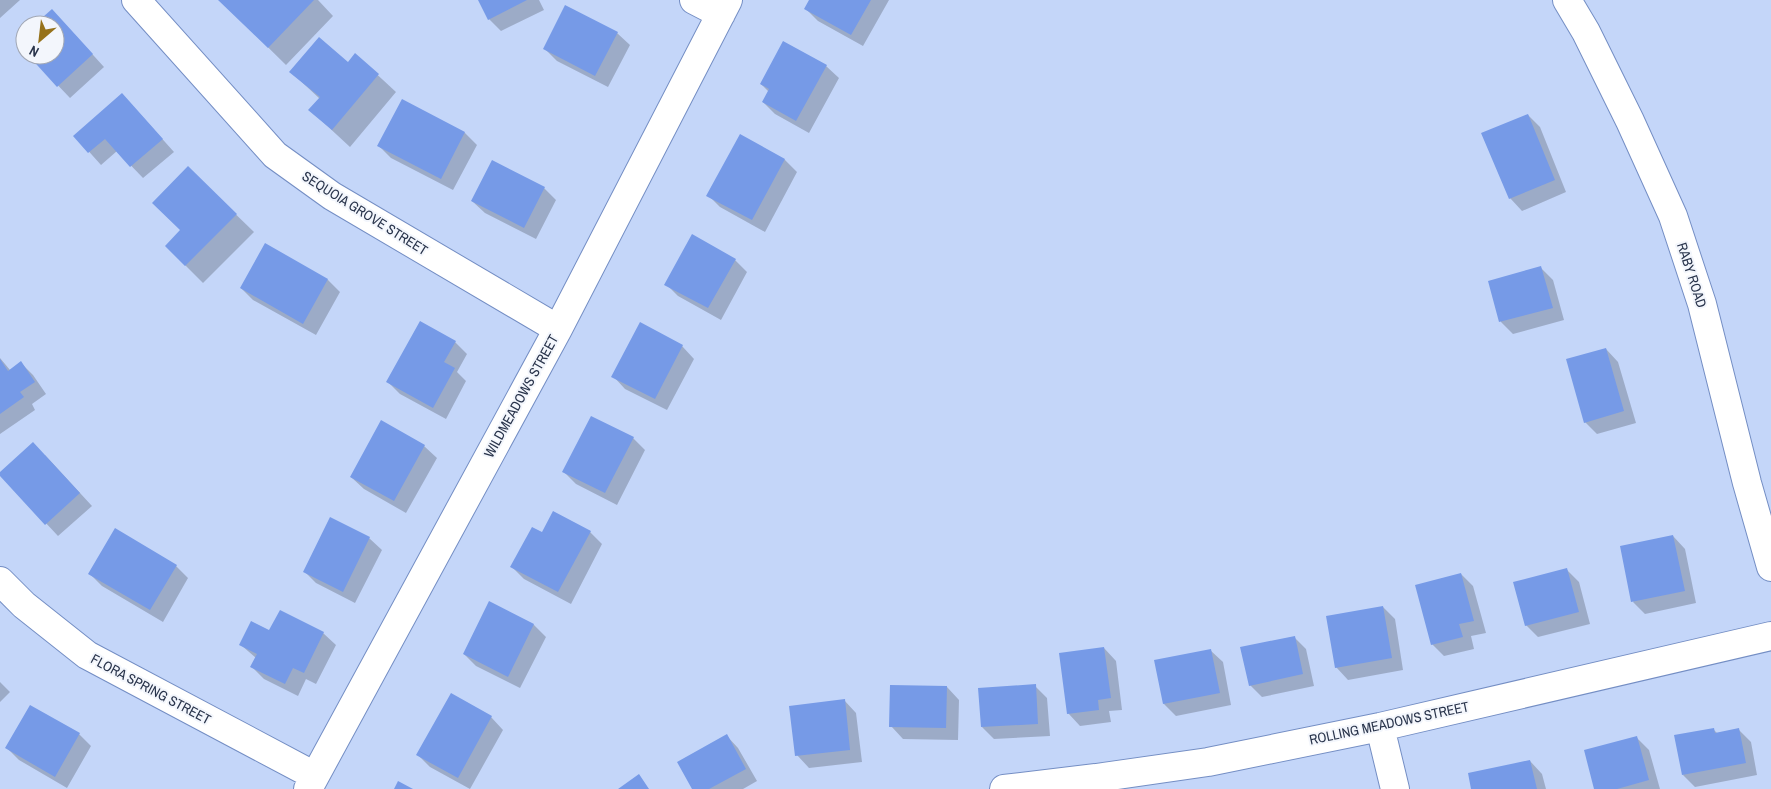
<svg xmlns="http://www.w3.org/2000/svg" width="1771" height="789" font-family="'Archivo Narrow',sans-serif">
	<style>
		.shadow { fill: #0003 }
		.building { fill: #769ae7 }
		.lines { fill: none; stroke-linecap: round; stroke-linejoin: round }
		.minor-casing { stroke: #748ec4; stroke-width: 30 }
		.minor { stroke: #fff; stroke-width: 28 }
		.labels { text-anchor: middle; stroke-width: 4; stroke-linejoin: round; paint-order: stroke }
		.street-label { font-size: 14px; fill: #29344b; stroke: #f3f6fc }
	</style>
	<rect width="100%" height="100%" fill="#c4d6f9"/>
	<path class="shadow" d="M0 0H20L0 18Z
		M220 0H318L333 16 286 65Z
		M479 0H539L544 10 501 31 489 19Z
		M811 0H889L863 46 818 21 806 9Z
		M64 23 104 67 70 98 29 55H55V25H36Z
		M617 33 630 45 608 87 557 61 544 48Z
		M783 43 826 66 839 78 809 133 775 114 763 102 769 92 761 84Z
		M356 55 396 92 350 147 310 110 320 99 291 72 348 63Z
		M122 94 174 152 143 178 117 151 101 165 75 136Z
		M402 101 465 133 477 145 453 190 391 158 379 146Z
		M1528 115 1540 127 1566 192 1522 211 1510 198Z
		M740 136 785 160 797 172 765 232 720 207 708 195Z
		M188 168 254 232 203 283 166 246 182 231Z
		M544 188 556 200 536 239 485 213 472 201Z
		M266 245 328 280 340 292 316 335 253 300 241 288Z
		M735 260 747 272 721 320 678 296 666 284Z
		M1541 268 1553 280 1564 320 1513 334 1501 322 1490 282Z
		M455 342 467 354 457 372 466 381 446 419 400 394 388 382Z
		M682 346 694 359 667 410 625 389 613 376Z
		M1606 349 1618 362 1636 423 1597 434 1585 422Z
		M0 358 10 370 21 363 33 375 46 394 32 404 35 410 0 434Z
		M633 438 645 450 617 505 576 484 564 472Z
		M424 446 437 458 406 513 364 489 351 477Z
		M45 455 92 506 58 536 0 474Z
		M590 532 602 544 571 604 524 579 512 567 542 534Z
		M1673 536 1685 549 1696 603 1645 614 1633 602Z
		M369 538 382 550 355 603 316 583 304 571Z
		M176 566 188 578 163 622 102 586 90 574Z
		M1567 570 1579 582 1590 624 1538 637 1526 625Z
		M1461 574 1473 586 1486 633 1471 636 1474 649 1444 656 1432 644Z
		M490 603 534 625 546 637 520 688 476 666 464 654Z
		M1383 607 1395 619 1403 670 1348 680 1336 667Z
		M270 632 323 633 336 645 316 684 306 679 298 696 264 679 252 667 256 658 241 645Z
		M1294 637 1306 649 1314 686 1262 697 1250 685Z
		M1104 648 1116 661 1122 710 1109 711 1111 722 1080 726 1068 713Z
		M1210 650 1223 662 1231 705 1176 716 1164 704 1155 661Z
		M0 682 10 692 0 702Z
		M1035 686 1047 698 1050 736 994 739 982 727Z
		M947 687 959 700 958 740 903 739 891 726Z
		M844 700 856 713 862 762 809 768 797 755Z
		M491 717 503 730 470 789 430 767 418 755Z
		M1713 729 1718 734 1739 730 1751 742 1757 775 1695 787 1683 775Z
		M79 734 91 746 67 788 19 760 7 748Z
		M726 735 738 748 757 781 743 789H694Z
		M1637 738 1649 750 1660 789H1595Z
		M1530 761 1542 774 1546 789H1473Z"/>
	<path class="building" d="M218 0H314L268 48Z
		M478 0H527L488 20Z
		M809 0H871L851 35 804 9Z
		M565 5 618 32 595 76 543 49Z
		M52 9 93 54 57 87 28 55H55V25H34Z
		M25 33V52L16 42Z
		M319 37 348 62 355 53 379 74 332 130 308 110 320 97 289 72Z
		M783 41 827 65 796 121 762 102 769 89 760 84Z
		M122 93 163 139 130 167 105 139 88 153 73 136Z
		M402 99 465 132 441 179 377 146Z
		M1528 114 1555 180 1509 199 1481 133Z
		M740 134 785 159 752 220 706 196Z
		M492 160 545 187 524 228 471 201Z
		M188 166 237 214 185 266 165 246 180 230 152 203Z
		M692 234 736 259 708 308 664 285Z
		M265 243 328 279 303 324 240 288Z
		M1541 266 1553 308 1499 322 1488 281Z
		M420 321 456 341 444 362 455 368 433 408 386 382Z
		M640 322 683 345 655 399 611 377Z
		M1606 348 1624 411 1584 423 1566 359Z
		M0 359 8 371 21 361 35 382 20 392 24 397 0 414Z
		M591 416 634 437 605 493 562 472Z
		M381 420 425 445 394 501 350 477Z
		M33 442 80 493 45 525 0 476V472Z
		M553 511 591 531 558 592 510 567 532 527 542 532Z
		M330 517 370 537 343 592 303 572Z
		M115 528 177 565 150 610 88 574Z
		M1673 535 1685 591 1631 602 1620 546Z
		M1567 568 1579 612 1525 626 1513 582Z
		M1461 573 1474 621 1459 624 1463 637 1431 645 1415 585Z
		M489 601 534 624 508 677 463 654Z
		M1383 606 1392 658 1335 668 1326 616Z
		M280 610 324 632 304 673 293 668 285 684 250 667 257 654 239 645 251 621 269 630Z
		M1295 636 1303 674 1249 686 1240 647Z
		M1104 647 1111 698 1098 700 1099 710 1067 714 1059 653Z
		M1211 649 1220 693 1163 704 1154 660Z
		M1036 684 1038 724 981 727 978 688Z
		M890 685 947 686 946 728 889 727Z
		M451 693 492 716 458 778 416 755Z
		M845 699 850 750 795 756 789 706Z
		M30 705 80 733 55 777 5 748Z
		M1714 728 1715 733 1739 728 1746 763 1682 775 1674 735Z
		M727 734 746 769 709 789H692L677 762Z
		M1637 736 1649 780 1617 789H1594L1584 750Z
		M1530 760 1537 789H1471L1468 773Z
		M639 774 649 789H618Z
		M398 781 413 789H394Z"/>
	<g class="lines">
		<g class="minor-casing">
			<path id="minor" d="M136 0 275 155 332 196 558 329
				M694 0 721 14
				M1567 0 1586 32 1630 121 1673 216 1702 304 1747 483 1771 567
				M0 581 24 605 87 655 315 776
				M1380 727 1395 789
				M308 789 558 329 728 0
				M1004 789 1096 778 1208 762 1380 727 1771 636"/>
		</g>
		<use href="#minor" class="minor"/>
	</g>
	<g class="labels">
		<g class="street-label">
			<text transform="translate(365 213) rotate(32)" y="5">SEQUOIA GROVE STREET</text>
			<text transform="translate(1692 275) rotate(72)" y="5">RABY ROAD</text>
			<text transform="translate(521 396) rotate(-61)" y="5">WILDMEADOWS STREET</text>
			<text transform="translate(151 689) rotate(28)" y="5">FLORA SPRING STREET</text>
			<text transform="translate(1389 723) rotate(-12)" y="5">ROLLING MEADOWS STREET</text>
		</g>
	</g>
	<g transform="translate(40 40) rotate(208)"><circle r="24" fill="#f3f6fc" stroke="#a2a8b5"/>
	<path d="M0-4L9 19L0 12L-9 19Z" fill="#96721b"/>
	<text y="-8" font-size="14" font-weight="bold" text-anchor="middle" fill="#29344b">N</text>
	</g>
</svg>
